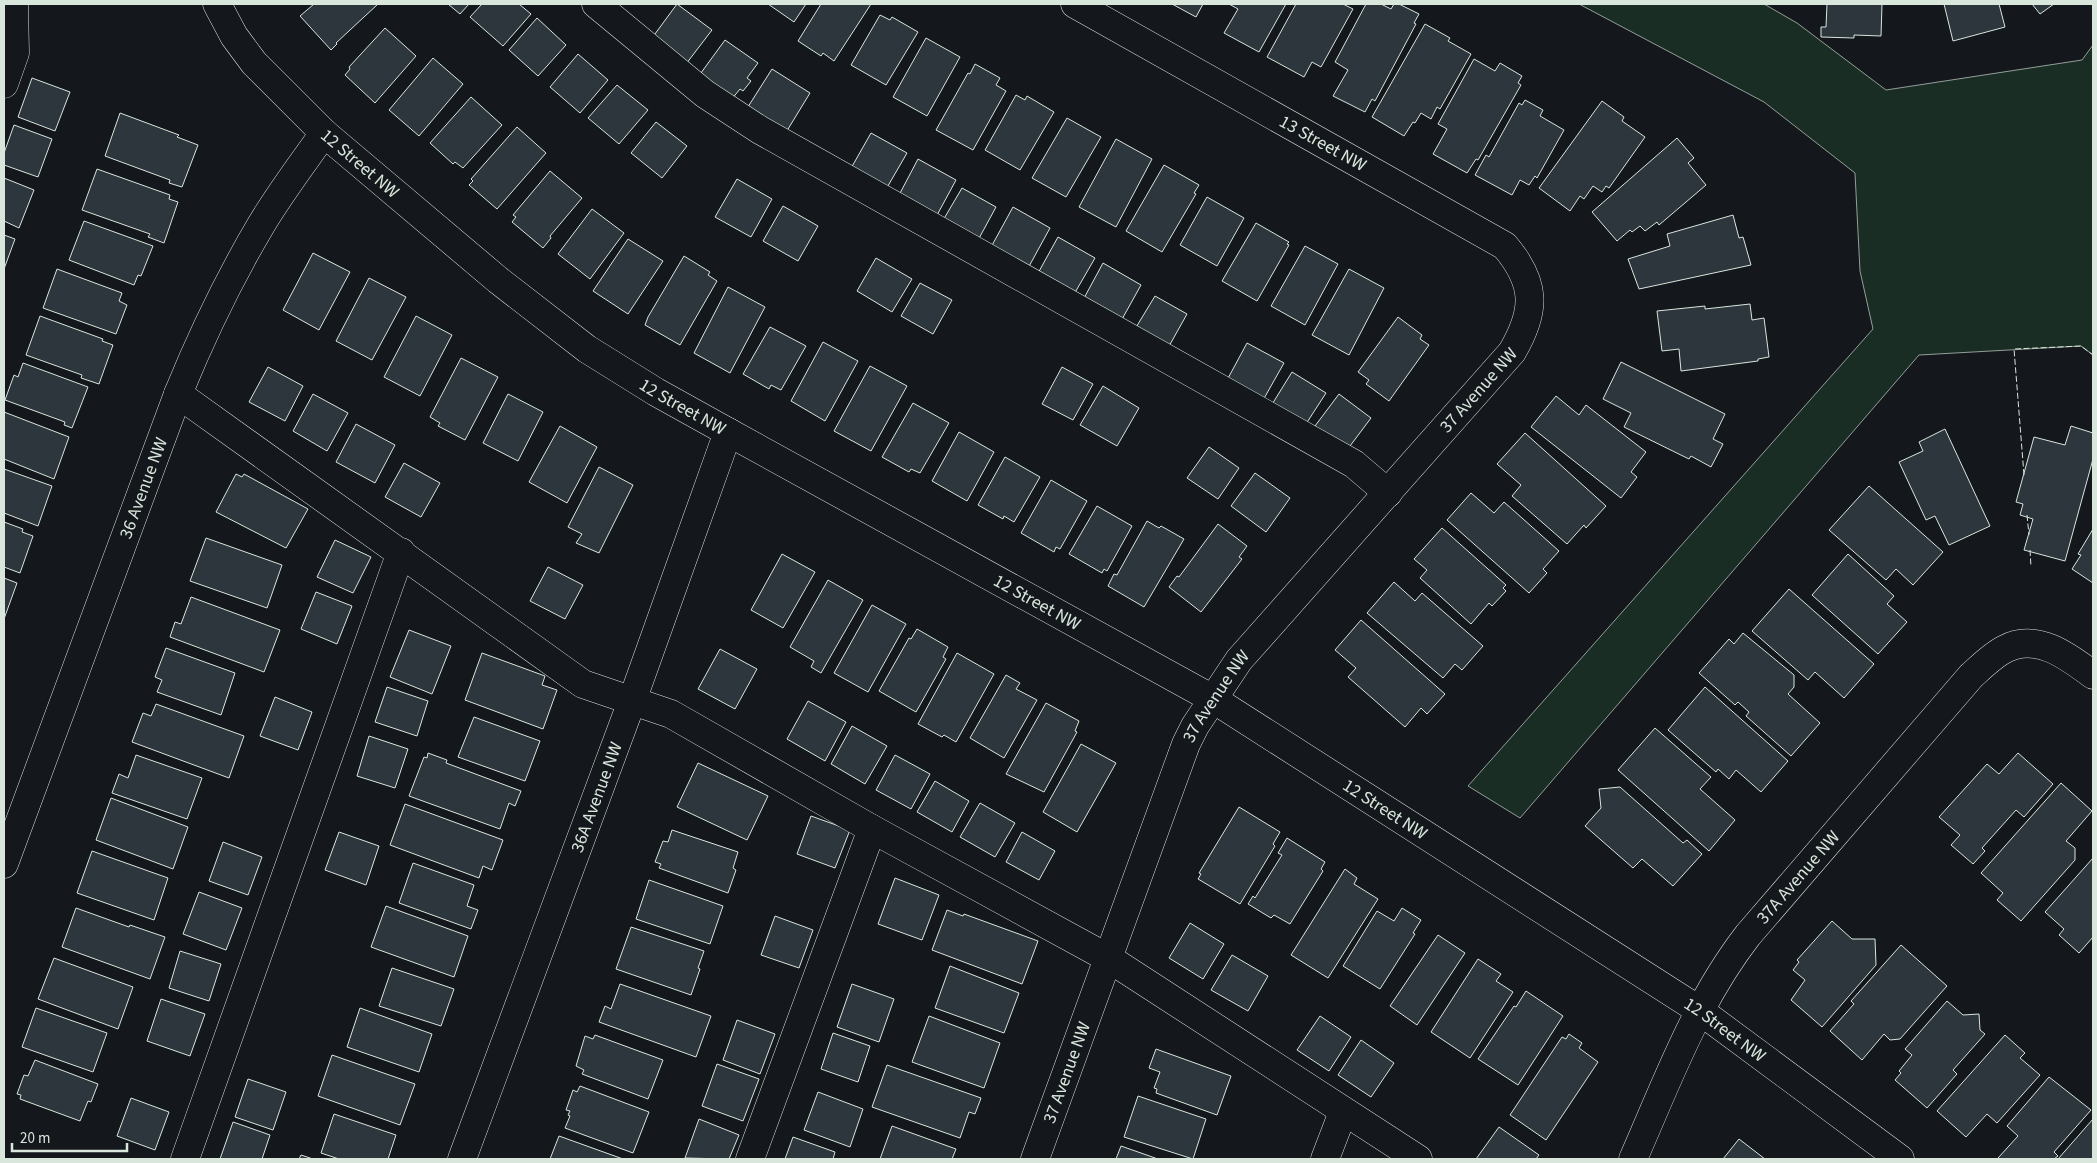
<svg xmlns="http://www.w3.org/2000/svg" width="2097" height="1163" font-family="'Source Sans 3',sans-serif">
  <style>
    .green { fill: #1a2d24; stroke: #939e99 }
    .building { fill: #2c363c; stroke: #d8e6dc }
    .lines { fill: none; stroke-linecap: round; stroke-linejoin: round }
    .minor-casing { stroke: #d8e6dc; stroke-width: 29 }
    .minor { stroke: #14181c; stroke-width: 28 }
    .fence { stroke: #d8e6dc; stroke-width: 1; stroke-dasharray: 6 2.5; stroke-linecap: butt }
    .labels { text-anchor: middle; stroke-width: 4; stroke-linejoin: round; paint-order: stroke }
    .street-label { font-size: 18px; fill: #d8e6dc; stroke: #14181c }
  </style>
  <rect width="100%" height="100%" fill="#14181c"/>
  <path class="green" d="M1579,4H1764L1797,23L1886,90L2082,60L2093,45V355L2081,346L1919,355L1520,818L1468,786L1873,329L1860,271L1855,173L1764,102Z"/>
  <g class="building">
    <path d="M314,4H378L336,43L337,44L331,50L300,16Z"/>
    <path d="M448,4H469L460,14Z"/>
    <path d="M482,4H519L531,14L503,46L470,17Z"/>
    <path d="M677,4L712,30L686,64L652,38Z"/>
    <path d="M768,4H806L794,22Z"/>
    <path d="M821,4H871L834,61L823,53L821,56L798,41Z"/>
    <path d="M1172,4H1203L1196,17Z"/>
    <path d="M1229,4H1286L1259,52L1224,33L1238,9Z"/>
    <path d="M1296,4H1343L1353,9L1321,67L1312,62L1304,77L1267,57Z"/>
    <path d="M1366,4H1381L1391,9L1394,4H1399L1419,14L1414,23L1416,24L1375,101L1372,99L1365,112L1333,96L1348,70L1335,62Z"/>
    <path d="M1827,4H1882L1881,36L1854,35V38L1821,37V27H1826Z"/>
    <path d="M1944,4H1999L2005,27L1953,41Z"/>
    <path d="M2032,4H2054L2040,14Z"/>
    <path d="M880,15L890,20L892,17L918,32L886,85L851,65Z"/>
    <path d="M537,18L566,45L538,76L509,50Z"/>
    <path d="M1425,24L1450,38L1448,41L1471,54L1440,109L1437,107L1431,119L1421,113L1415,123L1413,122L1404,136L1372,117Z"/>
    <path d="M385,28L416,56L375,103L345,75L350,69L349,67Z"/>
    <path d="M926,38L960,57L927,116L893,97Z"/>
    <path d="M725,40L758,63L747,78L751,81L743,91L740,89L731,100L698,77Z"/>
    <path d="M578,54L608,80L580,113L550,87Z"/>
    <path d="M433,58L463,84L419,136L389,110Z"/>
    <path d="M1474,59L1495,71L1500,63L1522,76L1518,83L1521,85L1478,160L1476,159L1467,173L1433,154L1447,129L1438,124Z"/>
    <path d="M975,64L1000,78L996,85L1006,91L973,150L936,130L968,73L970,74Z"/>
    <path d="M772,69L810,93L785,134L746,110Z"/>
    <path d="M32,78L70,92L55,131L18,117Z"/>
    <path d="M617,85L648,110L619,144L588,118Z"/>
    <path d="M1016,95L1025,100L1027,96L1054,112L1020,170L985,150Z"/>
    <path d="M471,97L502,125L463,168L455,162L453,164L430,143Z"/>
    <path d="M1525,100L1543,110L1540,116L1564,130L1537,178L1535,176L1529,185L1520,180L1512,195L1475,175L1486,155L1489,157L1519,103L1522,105Z"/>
    <path d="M1602,101L1624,117L1622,121L1645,137L1609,188L1606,186L1602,192L1593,186L1584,199L1580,196L1570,211L1539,188Z"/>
    <path d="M120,113L179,135L177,137L198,145L182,187L169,183L170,180L105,156Z"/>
    <path d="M1067,118L1101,137L1066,197L1032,178Z"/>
    <path d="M656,122L687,146L662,178L631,153Z"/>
    <path d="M14,125L52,139L38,177L4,165V153Z"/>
    <path d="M517,127L546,153L497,209L469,185L473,181L471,179Z"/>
    <path d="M871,133L907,153L885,191L850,170Z"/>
    <path d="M1677,138L1694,158L1688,163L1706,185L1659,225L1657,222L1645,231L1640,226L1632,232L1630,230L1617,241L1592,212Z"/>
    <path d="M1116,139L1152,159L1116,227L1079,207Z"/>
    <path d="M918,159L956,180L936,217L898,197Z"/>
    <path d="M1164,165L1199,185L1194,193L1196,194L1162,252L1126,231Z"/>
    <path d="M97,169L170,195L169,199L178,202L164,243L148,237L150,234L82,210Z"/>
    <path d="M550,171L582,198L550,236L551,238L543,248L512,222L516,217L513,215Z"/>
    <path d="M4,178L34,190L19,228L4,221Z"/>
    <path d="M737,179L772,199L751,237L715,217Z"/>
    <path d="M962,188L996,207L977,242L942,222Z"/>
    <path d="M1207,197L1244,218L1217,266L1180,245Z"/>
    <path d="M783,206L818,226L798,261L763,241Z"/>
    <path d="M1013,207L1050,228L1027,270L990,249Z"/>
    <path d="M592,209L624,233L590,279L558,254Z"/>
    <path d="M1733,215L1739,238L1743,237L1751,265L1639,289L1628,259L1670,246L1667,234Z"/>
    <path d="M84,221L153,246L141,276L138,275L134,285L69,260Z"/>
    <path d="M1256,223L1289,242L1287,244L1289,245L1257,301L1222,281Z"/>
    <path d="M4,235L15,239L4,269Z"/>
    <path d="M1058,237L1095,258L1073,296L1037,275Z"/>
    <path d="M628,239L663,261L628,314L593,291Z"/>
    <path d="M1305,246L1338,264L1305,325L1271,306Z"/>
    <path d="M313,253L350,272L319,330L283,310Z"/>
    <path d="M684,256L710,272L708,275L717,281L680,345L645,325L648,317Z"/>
    <path d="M876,258L912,279L892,312L857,291Z"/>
    <path d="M1103,263L1141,285L1121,321L1083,300Z"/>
    <path d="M57,269L122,293L119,301L127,305L116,334L43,308Z"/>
    <path d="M1349,269L1384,288L1349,355L1312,335Z"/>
    <path d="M369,278L406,297L372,360L336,341Z"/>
    <path d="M920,283L952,300L933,334L901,316Z"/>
    <path d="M728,287L765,307L730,373L694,353Z"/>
    <path d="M1155,296L1187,314L1168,348L1135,329Z"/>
    <path d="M1750,304L1752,320L1764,318L1769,357L1758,359V361L1681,371L1679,349L1662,351L1657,311L1705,306V309Z"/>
    <path d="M40,316L103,339L102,341L113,345L99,384L81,378L82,375L26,355Z"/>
    <path d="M416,316L452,335L420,396L384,377Z"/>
    <path d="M1398,317L1422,335L1420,339L1429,345L1389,401L1366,384L1369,380L1358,372Z"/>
    <path d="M770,327L806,346L781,390L771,385L769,389L743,374Z"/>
    <path d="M823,342L858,361L825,421L791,401Z"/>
    <path d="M1247,343L1284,363L1262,402L1226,382Z"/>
    <path d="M461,358L498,377L465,440L438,426L440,423L430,417Z"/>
    <path d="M1621,362L1725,414L1713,439L1723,444L1711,467L1691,456L1689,459L1624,427L1631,413L1603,399Z"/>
    <path d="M23,363L88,387L72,428L64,425L65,422L5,400L14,375L18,377Z"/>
    <path d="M870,366L907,386L871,451L834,431Z"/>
    <path d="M268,367L303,386L285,421L249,402Z"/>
    <path d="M1062,367L1093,384L1073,420L1042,404Z"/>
    <path d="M1292,372L1326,393L1304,427L1271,406Z"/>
    <path d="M1103,386L1139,408L1117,446L1080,425Z"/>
    <path d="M313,394L348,413L327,451L293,431Z"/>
    <path d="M508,394L543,412L518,461L483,443Z"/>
    <path d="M1339,394L1371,418L1347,450L1315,426Z"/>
    <path d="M1556,396L1579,415L1586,405L1646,452L1631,472L1637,477L1621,498L1531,427Z"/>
    <path d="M913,403L949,423L920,473L911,469L909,472L882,457Z"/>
    <path d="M4,412L69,437L54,479L4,459Z"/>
    <path d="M356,424L395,445L375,483L336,462Z"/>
    <path d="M560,426L597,447L567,503L529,482Z"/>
    <path d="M2071,426L2093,433V459L2065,561L2024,550L2033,519L2020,515L2023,504L2016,502L2034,437L2065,445Z"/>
    <path d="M1945,429L1990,526L1949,545L1935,516L1926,520L1899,462L1923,451L1919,442Z"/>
    <path d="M959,432L994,452L967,501L932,481Z"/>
    <path d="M1525,433L1606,506L1586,528L1584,525L1567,544L1512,496L1521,485L1497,464Z"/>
    <path d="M1209,447L1239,468L1218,499L1187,478Z"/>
    <path d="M1005,457L1040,477L1014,522L1004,516L1003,519L978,505Z"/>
    <path d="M404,463L440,483L421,517L385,497Z"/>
    <path d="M599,467L633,485L599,553L576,543L582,534L568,527Z"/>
    <path d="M4,469L52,486L38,526L4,513Z"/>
    <path d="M1255,473L1290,498L1266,532L1231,506Z"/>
    <path d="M236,474L242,477L244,474L308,509L286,548L216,512Z"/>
    <path d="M1051,480L1087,501L1060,549L1056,547L1054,552L1021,533Z"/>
    <path d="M1869,486L1943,552L1913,585L1896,569L1886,580L1829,530Z"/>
    <path d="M1471,493L1494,513L1504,502L1559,551L1543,569L1547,573L1529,593L1447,520Z"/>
    <path d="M1097,506L1132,526L1107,571L1104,569L1102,573L1069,554Z"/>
    <path d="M1147,521L1159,528L1161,526L1184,539L1144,607L1108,586L1114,574L1117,575Z"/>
    <path d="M4,522L23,529L22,532L33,536L20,573L4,567Z"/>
    <path d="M1218,524L1247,546L1239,557L1242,559L1201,612L1169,587L1177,576L1179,577Z"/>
    <path d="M1442,528L1506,585L1503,588L1506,591L1492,606L1489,603L1471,624L1420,578L1427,570L1414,559Z"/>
    <path d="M2093,529V583L2072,569L2081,555L2078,554Z"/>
    <path d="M206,538L282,565L267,608L190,581Z"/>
    <path d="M335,540L371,557L353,593L317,577Z"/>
    <path d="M782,554L815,572L783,628L751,610Z"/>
    <path d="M1848,554L1894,596L1887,604L1907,622L1878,654L1812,595Z"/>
    <path d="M548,567L583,585L565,619L530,601Z"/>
    <path d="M4,578L17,583L4,619Z"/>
    <path d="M828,580L863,600L821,673L811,667L814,661L790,647Z"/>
    <path d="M1394,582L1415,601L1422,593L1483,646L1462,670L1455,664L1443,678L1367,613Z"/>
    <path d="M1789,589L1874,664L1844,698L1815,672L1808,680L1752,631Z"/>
    <path d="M316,592L352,606L337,644L301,629Z"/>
    <path d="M191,597L280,630L264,672L170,637L175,622L181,624Z"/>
    <path d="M872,605L906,624L868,692L834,673Z"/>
    <path d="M1361,620L1445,694L1427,714L1421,708L1405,727L1348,677L1356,668L1335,650Z"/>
    <path d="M917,629L948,647L943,657L946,659L916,712L879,691L909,638L911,639Z"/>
    <path d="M409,630L451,646L432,694L390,677Z"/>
    <path d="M1743,633L1794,675V687L1788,694L1820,723L1791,756L1746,716L1749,712L1738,702L1735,705L1699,673L1729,639L1734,644Z"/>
    <path d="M166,648L235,673L221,715L157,692L162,680L155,677Z"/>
    <path d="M720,649L757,669L735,709L698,689Z"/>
    <path d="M482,653L545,676L542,685L557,690L543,729L465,700Z"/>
    <path d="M957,653L994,674L956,742L944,735L942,737L918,724Z"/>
    <path d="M1006,675L1020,683L1016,689L1037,700L1004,758L970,738Z"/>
    <path d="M387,687L428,701L417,736L375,722Z"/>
    <path d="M1705,687L1788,761L1761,792L1736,770L1729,779L1718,769L1716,772L1668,730Z"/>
    <path d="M275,697L312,712L298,750L260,736Z"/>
    <path d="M808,701L846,722L825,761L787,739Z"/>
    <path d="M1046,703L1079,721L1075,731L1077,732L1044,792L1006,774Z"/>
    <path d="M156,704L244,736L229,778L132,742L143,713L151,716Z"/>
    <path d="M474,717L540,741L525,781L458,757Z"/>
    <path d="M852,726L887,746L865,784L831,764Z"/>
    <path d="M1655,728L1711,777L1700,789L1735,820L1709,851L1618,770Z"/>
    <path d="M369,736L408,749L395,788L357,776Z"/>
    <path d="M1081,744L1116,763L1077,832L1043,812Z"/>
    <path d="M428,753L447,760L446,763L521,791L515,806L509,803L500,829L409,796L424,757L427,758Z"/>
    <path d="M2018,753L2053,784L2024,817L2016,810L1982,848L1985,851L1973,864L1951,845L1960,835L1939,817L1987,764L1999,774Z"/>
    <path d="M136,755L202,778L187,819L112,793L119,774L128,778Z"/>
    <path d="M895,755L930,774L911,809L876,790Z"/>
    <path d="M698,763L768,796L747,840L677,807Z"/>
    <path d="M935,781L969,801L952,832L917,812Z"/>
    <path d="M2061,783L2092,811L2066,841L2075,848V860L2021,921L1997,900L2003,893L1981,873Z"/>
    <path d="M1620,787L1683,843L1687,840L1702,854L1673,886L1642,859L1633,868L1585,826L1601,808L1599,789Z"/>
    <path d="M111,798L188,827L173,869L96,840Z"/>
    <path d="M980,803L1015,823L995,857L960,837Z"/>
    <path d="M405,804L503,840L492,870L483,866L479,878L390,845Z"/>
    <path d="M1239,807L1280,832L1273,844L1275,846L1240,904L1198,879L1201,874L1199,873Z"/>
    <path d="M811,816L850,830L835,868L797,854Z"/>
    <path d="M672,830L738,852L733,868L736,870L728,893L659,868L661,864L655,862L663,841L668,842Z"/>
    <path d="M339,832L379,846L366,885L325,870Z"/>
    <path d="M1022,832L1055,851L1039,880L1006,862Z"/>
    <path d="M1287,838L1325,862L1321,869L1323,871L1290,924L1274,915L1271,918L1248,904L1253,896L1255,898L1282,855L1278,853Z"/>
    <path d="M223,842L262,857L248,895L209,881Z"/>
    <path d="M92,851L168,878L154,920L77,893Z"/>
    <path d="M2093,858V937L2079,953L2059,935L2064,929L2045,912Z"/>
    <path d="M413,863L474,885L467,906L478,910L471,929L399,903Z"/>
    <path d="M1345,869L1357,878L1354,884L1378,899L1328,978L1291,955Z"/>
    <path d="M895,878L939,895L922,940L878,924Z"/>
    <path d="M649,880L723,906L710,944L636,919Z"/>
    <path d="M199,892L242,908L226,950L183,934Z"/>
    <path d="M386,906L468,936L454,977L371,947Z"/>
    <path d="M76,908L129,927L130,925L165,937L150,979L62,947Z"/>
    <path d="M1402,908L1421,920L1413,933L1415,934L1380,989L1343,966L1377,911L1394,921Z"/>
    <path d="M947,910L963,916L964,914L1038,941L1022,984L932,950Z"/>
    <path d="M775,916L813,930L799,968L761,955Z"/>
    <path d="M1832,921L1852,939H1875L1876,965L1822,1027L1791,1000L1805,980L1793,970L1799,962L1797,960Z"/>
    <path d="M1190,923L1224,944L1203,979L1169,958Z"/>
    <path d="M631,927L704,951L698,968L700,969L691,995L616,969Z"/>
    <path d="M1438,935L1465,953L1417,1025L1390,1006Z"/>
    <path d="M1901,945L1947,986L1900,1039L1890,1040L1884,1034L1862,1060L1830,1031L1854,1004L1851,1001Z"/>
    <path d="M180,951L221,964L209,1001L169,988Z"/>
    <path d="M1232,955L1268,976L1248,1011L1211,990Z"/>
    <path d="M54,958L133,987L118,1029L38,999Z"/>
    <path d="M1478,959L1501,974L1496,981L1513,992L1470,1058L1431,1032Z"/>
    <path d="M950,966L1019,993L1004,1033L935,1008Z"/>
    <path d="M392,968L454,989L441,1026L379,1006Z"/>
    <path d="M620,984L711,1016L696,1057L599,1022L605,1006L611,1009Z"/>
    <path d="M852,984L894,999L879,1042L837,1027Z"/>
    <path d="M1526,991L1563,1016L1518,1085L1478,1059L1514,1006L1516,1007Z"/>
    <path d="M161,999L205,1014L190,1056L147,1041Z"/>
    <path d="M1947,1001L1963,1015L1979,1014L1980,1030L1985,1034L1953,1070L1957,1074L1927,1108L1895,1080L1901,1073L1899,1071L1912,1055L1905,1049Z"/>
    <path d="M36,1008L107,1033L93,1072L22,1047Z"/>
    <path d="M360,1008L432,1034L419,1072L347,1047Z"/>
    <path d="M929,1016L1000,1043L984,1088L912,1062Z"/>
    <path d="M1320,1016L1351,1037L1329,1071L1297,1050Z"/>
    <path d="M737,1020L775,1034L760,1074L723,1060Z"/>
    <path d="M833,1033L870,1046L858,1082L821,1069Z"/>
    <path d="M1569,1034L1582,1043L1579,1048L1598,1062L1546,1140L1510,1115L1562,1037L1566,1039Z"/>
    <path d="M595,1035L663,1060L648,1099L582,1074L584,1070L576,1066L585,1036L593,1039Z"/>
    <path d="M2005,1035L2025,1053L2020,1058L2040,1075L1997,1123L1987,1114L1966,1137L1937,1111Z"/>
    <path d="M1361,1040L1394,1063L1371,1097L1338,1075Z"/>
    <path d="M1156,1049L1231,1076L1217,1115L1156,1093L1157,1089L1154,1088L1160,1072L1149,1068Z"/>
    <path d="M332,1055L415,1084L400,1125L318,1096Z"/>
    <path d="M35,1060L98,1084L91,1102L88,1101L80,1121L20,1099L21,1095L17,1094L24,1075L28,1076Z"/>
    <path d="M717,1064L759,1079L743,1121L702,1106Z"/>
    <path d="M887,1065L981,1098L975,1114L969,1112L960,1138L872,1107Z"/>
    <path d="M2049,1077L2091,1110L2054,1152L2058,1156L2054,1159H1999L1998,1158L2018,1136L2007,1126Z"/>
    <path d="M248,1079L286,1092L273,1130L235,1117Z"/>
    <path d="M580,1086L649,1112L633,1153L565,1128L570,1116L568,1115L570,1111L566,1110L573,1090L577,1092Z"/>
    <path d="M818,1092L863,1109L850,1147L804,1130Z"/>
    <path d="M1138,1096L1206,1119L1193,1159L1124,1137Z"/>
    <path d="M131,1098L169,1112L155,1150L117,1136Z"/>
    <path d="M334,1114L396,1135L388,1159H339L321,1153Z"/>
    <path d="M699,1119L739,1135L729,1159L685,1158Z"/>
    <path d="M2093,1119V1159H2058Z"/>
    <path d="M233,1122L270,1135L262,1159H220Z"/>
    <path d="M892,1126L956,1149L952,1159H880Z"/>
    <path d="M1499,1127L1539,1155L1536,1159H1476Z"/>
    <path d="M559,1136L623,1159H550Z"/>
    <path d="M793,1137L835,1152L833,1159H785Z"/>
    <path d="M1739,1139L1765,1159H1723Z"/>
    <path d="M1121,1146L1158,1159H1116Z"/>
    <path d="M301,1155L313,1159H299Z"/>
  </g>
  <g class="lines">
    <g class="minor-casing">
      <g id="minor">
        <path id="s1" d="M217,4L234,36L254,63L324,133L498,280L587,349L656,392L728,432L1213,699L1699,1010L1900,1159"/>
        <path d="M596,4L705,94L760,130L1354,464L1388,493"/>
        <path d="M4,84L15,53L14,4"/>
        <path d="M178,394L583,684L671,714L872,829L1108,958L1418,1159"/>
        <path id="s2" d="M4,864L178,394C202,335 229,279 261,225C280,193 303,163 324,133"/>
        <path d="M185,1159L401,552"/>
        <path id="s3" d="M462,1159L632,701L728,432"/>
        <path d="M750,1159L872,829"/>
        <path id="s4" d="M1035,1159L1186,744L1195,726L1239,660L1512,352C1536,311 1537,284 1505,246L1075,4"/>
        <path d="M1325,1159L1343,1112"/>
        <path id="s5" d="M1633,1159C1667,1082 1696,1002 1748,935L1971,676C1982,666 1993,655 2005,649C2037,632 2069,657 2093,675"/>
      </g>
    </g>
    <use href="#minor" class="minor"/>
    <g class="fence">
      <path d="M2024,475L2014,349L2081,346L2093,355"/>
      <path d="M2027,515L2029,535"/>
      <path d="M2030,550L2031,567"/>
    </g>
  </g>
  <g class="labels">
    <g class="street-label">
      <text transform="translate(1323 143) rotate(29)" y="6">13 Street NW</text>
      <text dy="6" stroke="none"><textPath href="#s1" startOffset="216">12 Street NW</textPath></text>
      <text dy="6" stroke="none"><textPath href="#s4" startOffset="902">37 Avenue NW</textPath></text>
      <text dy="6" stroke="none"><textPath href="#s1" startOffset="621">12 Street NW</textPath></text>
      <text dy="6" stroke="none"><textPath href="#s2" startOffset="401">36 Avenue NW</textPath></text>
      <text dy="6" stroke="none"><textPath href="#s1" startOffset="1026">12 Street NW</textPath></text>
      <text dy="6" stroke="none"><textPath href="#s4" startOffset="498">37 Avenue NW</textPath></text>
      <text dy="6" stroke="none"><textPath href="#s3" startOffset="386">36A Avenue NW</textPath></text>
      <text dy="6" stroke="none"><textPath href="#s1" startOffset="1431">12 Street NW</textPath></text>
      <text dy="6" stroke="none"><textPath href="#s5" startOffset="329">37A Avenue NW</textPath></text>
      <text dy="6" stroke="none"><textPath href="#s1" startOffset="1836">12 Street NW</textPath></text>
      <text dy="6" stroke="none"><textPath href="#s4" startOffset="92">37 Avenue NW</textPath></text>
    </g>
  </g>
  <rect width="2097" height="1163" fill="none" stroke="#d8e6dc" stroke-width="10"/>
  <path d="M12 1143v8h115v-8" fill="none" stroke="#d8e6dc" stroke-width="2.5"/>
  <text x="20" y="1143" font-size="15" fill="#d8e6dc" stroke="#14181c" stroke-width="4" paint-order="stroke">20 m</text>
</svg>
